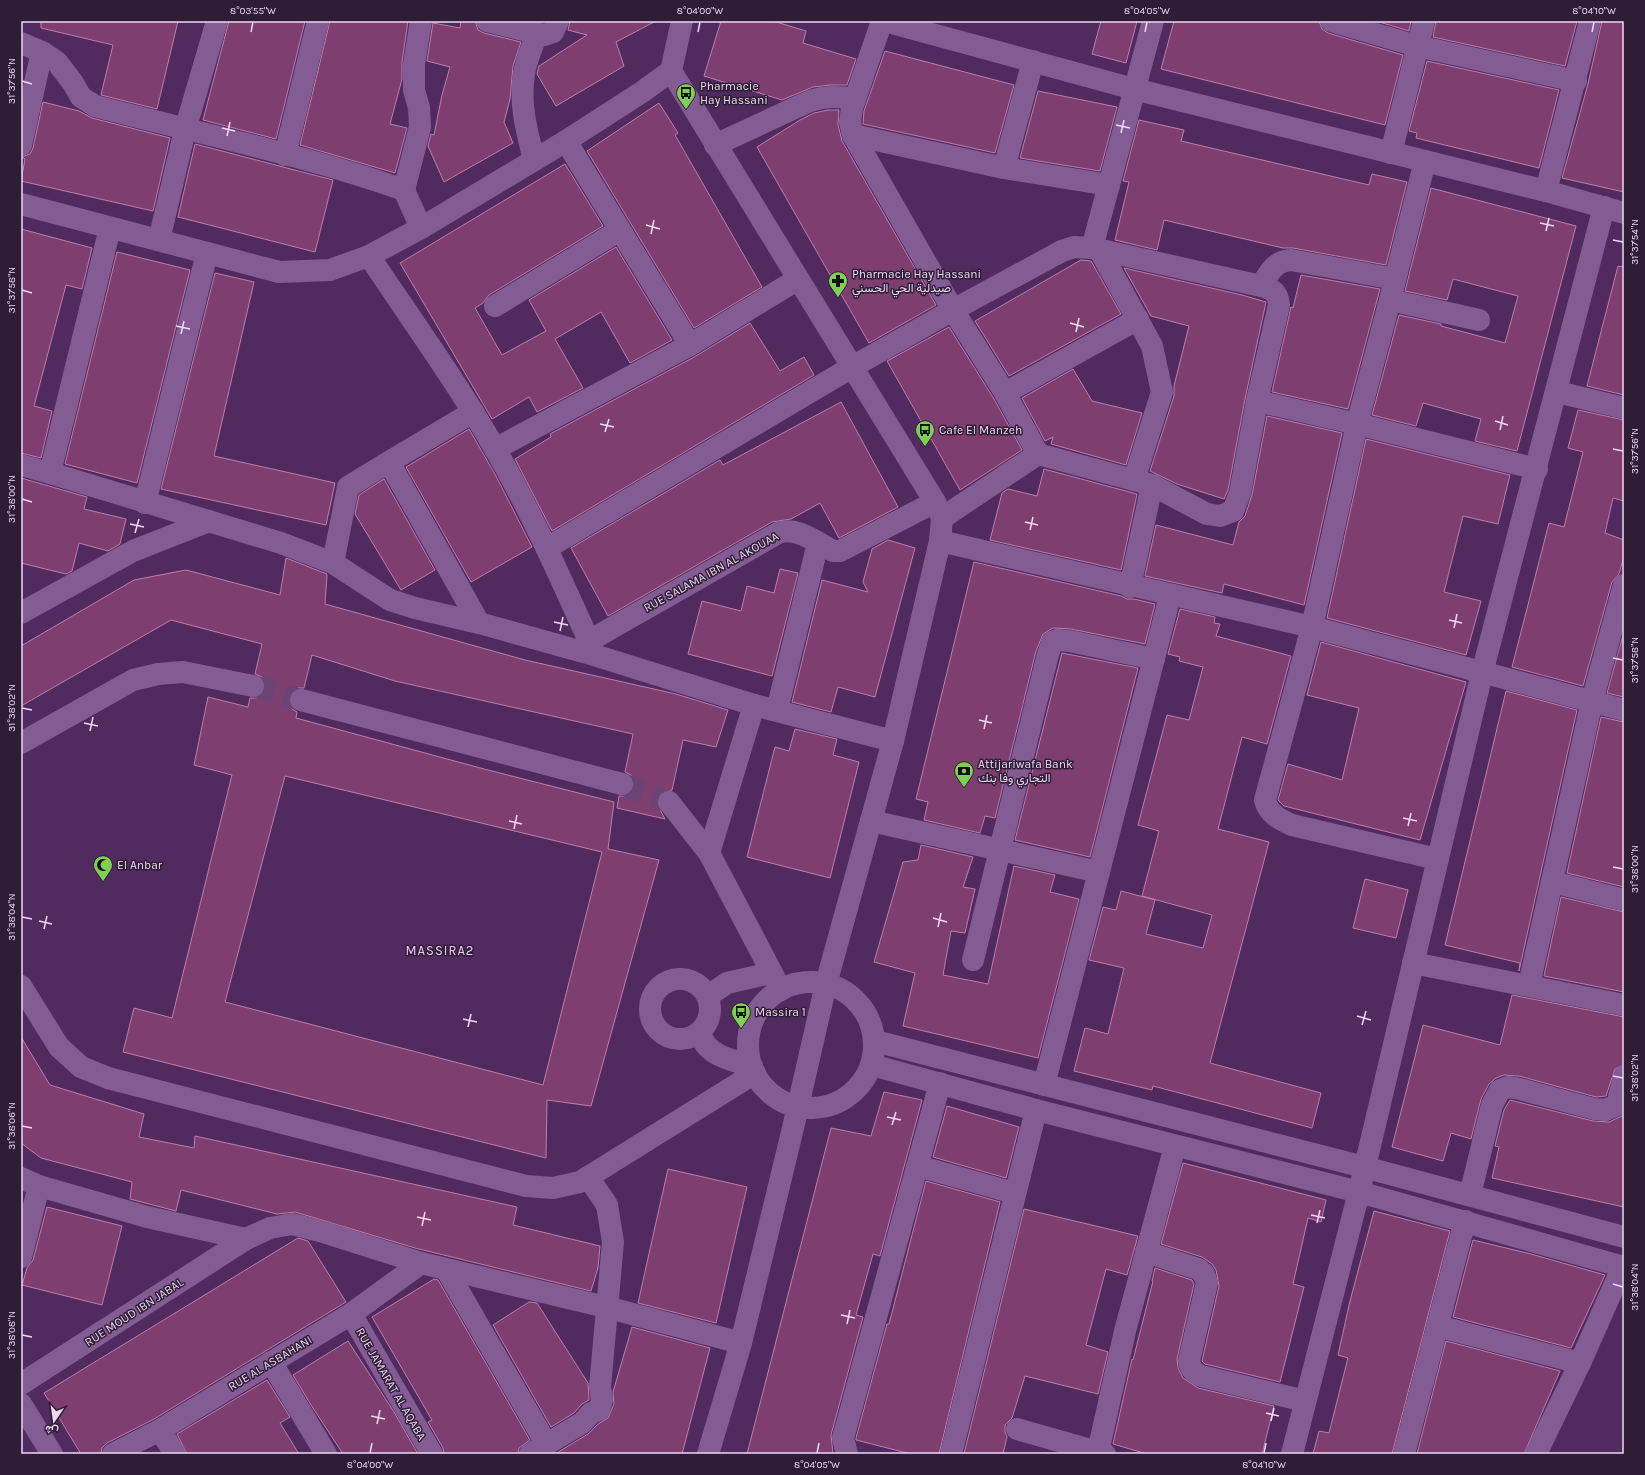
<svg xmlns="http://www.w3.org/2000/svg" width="1645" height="1475" font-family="Karla,Vazirmatn,sans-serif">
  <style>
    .building { fill: #7e3f70; stroke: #bc7fad; fill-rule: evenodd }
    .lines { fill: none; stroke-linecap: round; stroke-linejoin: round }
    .minor-tunnel { stroke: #694576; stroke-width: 22; stroke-dasharray: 22 11; stroke-linecap: butt }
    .minor { stroke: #845c94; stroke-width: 22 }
    .ticks { fill: none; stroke: #eed8f7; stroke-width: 1.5 }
    .labels { text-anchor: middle; stroke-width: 3; stroke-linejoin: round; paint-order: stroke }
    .poi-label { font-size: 12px; fill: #eed8f7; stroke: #2e1d34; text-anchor: start }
    .street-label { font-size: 12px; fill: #eed8f7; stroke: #2e1d34 }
    .neighbourhood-label { font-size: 13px; letter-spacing: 1px; fill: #f0ccff; stroke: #2e1d34 }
    .neatline { fill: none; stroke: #eed8f7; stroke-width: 1.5 }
    .ticks-label { font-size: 10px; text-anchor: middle; fill: #eed8f7 }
  </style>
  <rect width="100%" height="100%" fill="#512b5f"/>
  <g class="building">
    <path d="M41,21H178L157,109L101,95L113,45L41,28Z"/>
    <path d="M229,21H305L276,139L203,120Z"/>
    <path d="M330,21H408L402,62V79L390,124L407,128L395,173L300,145Z"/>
    <path d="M461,21H475L478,30L484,33L521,42L513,66L510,99L504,122L513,143L444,182L428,146L431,134L434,135L442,95L450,67L427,61L433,23L460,28Z"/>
    <path d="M570,21H656L616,42L624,66L556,106L537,74L539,66L587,35L568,30Z"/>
    <path d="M721,21H773L806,31L803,43L856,59L847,85H831L813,87L782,100L704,76Z"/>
    <path d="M1101,21H1137L1126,63L1092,54Z"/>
    <path d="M1174,21H1319L1322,29L1328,33L1403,55L1385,125L1161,69Z"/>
    <path d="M1376,21H1411L1409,31Z"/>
    <path d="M1436,21H1577L1565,66L1433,37Z"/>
    <path d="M1602,21H1624V192L1562,178L1588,84Z"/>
    <path d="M885,51L1014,85L995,153L863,124L864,111Z"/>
    <path d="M1427,61L1559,90L1539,168L1416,138L1417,133L1409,131Z"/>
    <path d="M1038,91L1117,107L1100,171L1020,158Z"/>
    <path d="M43,102L79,111L92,118L170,138L153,211L21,181L25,159L21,157L30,154L33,148Z"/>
    <path d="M659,103L678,133L675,135L762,287L694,328L587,151Z"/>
    <path d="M828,110H839L838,125L842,141L936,305L869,343L757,147L800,120L814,113Z"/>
    <path d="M1139,120L1184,130L1181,141L1369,185L1372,174L1407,182L1386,265L1293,248H1283L1164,220L1157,250L1115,240L1129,182L1123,181Z"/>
    <path d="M195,144L333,180L315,252L178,217Z"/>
    <path d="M565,164L603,226L489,295L483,303L475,308L502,355L546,331L529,300L616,247L672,340L630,363L601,312L555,339L583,388L537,412L529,397L492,419L400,263Z"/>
    <path d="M1431,188L1576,226L1517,451L1475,441L1481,419L1423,403L1416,426L1372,415L1399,315L1441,324V326L1505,343L1518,296L1453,279L1447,300L1405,291Z"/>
    <path d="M21,229L92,248L82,289L66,285L34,406L52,411L41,458L21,453Z"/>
    <path d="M117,252L190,270L137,483L65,464Z"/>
    <path d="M1081,260L1091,261L1121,314L1009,376L975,321Z"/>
    <path d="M1618,266L1624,267V395L1587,386Z"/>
    <path d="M1124,268L1242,295L1266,302L1245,399L1228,490L1224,499L1177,484L1150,471L1174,396V386L1189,326L1151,316Z"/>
    <path d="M215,273L254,282L214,456L335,483L326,525L161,489Z"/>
    <path d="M1301,275L1380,289L1348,409L1272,392L1291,307L1293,308Z"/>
    <path d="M750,323L780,371L804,357L814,375L552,531L515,459L551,437L550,434L696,356Z"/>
    <path d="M949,327L994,399L1022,450L960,490L887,361Z"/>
    <path d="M1073,369L1092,401L1142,413L1126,465L1051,444L1053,437L1045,441L1022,398Z"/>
    <path d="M841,402L898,507L839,538L820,503L791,519L772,522L608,616L571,548L720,460L723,465Z"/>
    <path d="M1578,410L1624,420V501L1613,498L1605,533L1624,540V556L1619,574L1612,582L1583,686L1512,667L1549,523L1564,527L1583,452L1568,448Z"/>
    <path d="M1267,416L1342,433L1304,605L1224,584L1222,593L1145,576L1156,525L1233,545L1239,522L1245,516L1252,495Z"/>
    <path d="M469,429L496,476L532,547L471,582L406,467Z"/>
    <path d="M1366,439L1510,475L1498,524L1463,516L1444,592L1481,601L1466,655L1327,618Z"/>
    <path d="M1044,469L1137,494L1121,570L990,540L1002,493L1008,489L1037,496Z"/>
    <path d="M21,478L87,497L84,509L126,519L120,544L108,551L79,543L72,571L66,574L21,563Z"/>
    <path d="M384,479L435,570L401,590L355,514L359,495Z"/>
    <path d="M888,540L915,548L875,697L838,687L831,712L792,702L822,580L868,592L863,582L872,549Z"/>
    <path d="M286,558L327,574L325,604L525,660L676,694L728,710L716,747L683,740L672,790L662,792L657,798V804L665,819L617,808L619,796H625L631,793L634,787V781L631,775L625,772L633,734L395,681L312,655L304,688H298L292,691L289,696V704L292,709L297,712L296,718L484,769L614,802L608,849L659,860L591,1106L547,1100L546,1158L123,1052L134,1008L172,1018L232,775L194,765L208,697L248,707L250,698H257L262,695L265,689V682L262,677L255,674L262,644L171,620L21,706V646L134,580L186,570L280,595ZM285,776L602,852L543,1085L225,1002Z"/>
    <path d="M974,562L1121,596L1127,599H1134L1155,604L1145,644L1071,629L1053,628L1043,634L1036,651L995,818L985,816L980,833L924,820L928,802L916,799Z"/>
    <path d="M780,569L798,573L772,676L688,654L702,601L741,611L747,586L774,593Z"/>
    <path d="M1180,609L1215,617L1214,623L1220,624L1216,636L1291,656L1267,744L1242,737L1218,829L1269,842L1210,1063L1321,1093L1312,1128L1153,1086L1152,1090L1074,1071L1085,1028L1108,1034L1124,968L1089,960L1103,907L1116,910L1121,891L1155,900L1146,934L1203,948L1212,915L1142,896L1159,831L1138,825L1167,715L1189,720L1203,667L1179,661L1180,657L1168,654Z"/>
    <path d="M1624,632V697L1607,693Z"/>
    <path d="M1321,642L1466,682L1420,840L1284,806L1278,800L1288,764L1342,780L1359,708L1307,695Z"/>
    <path d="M1062,653L1138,668L1090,857L1015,840Z"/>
    <path d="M1506,691L1577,710L1519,971L1520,963L1445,945Z"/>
    <path d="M1601,717L1624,722V887L1567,873Z"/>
    <path d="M795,729L837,739L833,755L859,762L830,878L747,857L775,747L789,751Z"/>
    <path d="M921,845L973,857L963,887L975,889L965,933L951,931L943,975L988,984L1014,866L1055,875L1050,892L1079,899L1038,1058L903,1026L915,973L874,962L903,862L918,860Z"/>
    <path d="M1365,879L1408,890L1396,938L1353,928Z"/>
    <path d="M1561,897L1624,912V992L1544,976Z"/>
    <path d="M1512,995L1624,1017V1065L1615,1069L1606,1096L1596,1097L1519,1076L1504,1075L1496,1078L1489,1084L1481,1099L1471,1139L1451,1133L1443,1161L1392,1147L1423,1025L1500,1045Z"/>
    <path d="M21,1037L50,1085L144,1114L139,1137L194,1148L195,1136L517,1207L513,1225L600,1246L598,1268L591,1291L415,1248L295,1212L277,1214L181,1190L176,1211L130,1199L132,1182L41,1158L21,1143Z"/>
    <path d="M884,1092L922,1100L880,1256L873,1254L856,1315L863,1317L831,1435L833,1454H747L831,1128L871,1136Z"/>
    <path d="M1510,1100L1593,1121L1609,1122L1624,1115V1207L1492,1178L1499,1147L1495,1146L1504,1110Z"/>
    <path d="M947,1106L1019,1127L1006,1178L933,1157Z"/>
    <path d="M1183,1163L1326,1200L1321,1222L1308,1218L1293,1284L1304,1287L1280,1382L1205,1364L1202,1361L1219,1286L1216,1270L1212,1264L1202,1257L1161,1244Z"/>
    <path d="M668,1169L747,1187L716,1323L638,1303Z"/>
    <path d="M926,1181L1000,1202L939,1454H911L856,1440V1438L887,1324H889Z"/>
    <path d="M47,1207L122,1226L102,1305L22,1285L27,1268L33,1260Z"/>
    <path d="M1024,1209L1138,1236L1127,1275L1106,1269L1086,1345L1108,1352L1098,1394L1025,1376L1012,1418L1005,1425V1432L1007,1437L1003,1454H964Z"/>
    <path d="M1374,1211L1450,1231L1392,1454H1313L1319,1431L1329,1433L1348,1358L1338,1355L1350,1301Z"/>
    <path d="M298,1238L308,1241L346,1302L154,1419L107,1443L102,1448L101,1454H81L44,1393Z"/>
    <path d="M1473,1240L1531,1254L1605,1275L1571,1348L1453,1317Z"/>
    <path d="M1155,1268L1192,1280L1194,1284L1177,1359L1178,1368L1183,1378L1198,1388L1274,1406L1262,1454H1147L1113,1444L1132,1359L1133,1360L1153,1281H1152Z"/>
    <path d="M434,1279L438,1280L530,1440L519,1448L518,1454H444L443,1448L428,1422L432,1420L372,1317Z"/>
    <path d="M529,1302L537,1303L588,1383L589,1400L582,1404L574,1413L551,1427L493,1325Z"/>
    <path d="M632,1327L710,1348L682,1454H555L588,1434L598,1424L608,1418L614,1404L613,1392Z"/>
    <path d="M348,1341L394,1412L418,1454H343L311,1405L293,1375Z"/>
    <path d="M1446,1341L1560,1371L1524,1454H1417Z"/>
    <path d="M267,1380L290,1417L280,1423L299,1454H187L177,1434Z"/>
  </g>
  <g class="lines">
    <g class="minor-tunnel">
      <path d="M253,686L301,700"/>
      <path d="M622,784L669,802"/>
    </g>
    <g class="minor">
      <path d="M487,21L544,35L553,32L558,21"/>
      <path d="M682,21L671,71L935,502L942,518L940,541L893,741L826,984L793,1128L741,1343L708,1454"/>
      <path d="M882,21L852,108L850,122L853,135L953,310L1005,393L1038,454L942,518"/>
      <path d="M884,21L1134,89L1546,191L1624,213"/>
      <path d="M1331,21L1417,46L1576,81"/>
      <path d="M21,43L42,52L57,62L73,83L81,97L95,106C198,133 305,155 404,190L421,228"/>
      <path d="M853,135L1004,168L1109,185"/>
      <path d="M566,141L690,345"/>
      <path d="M21,145L42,52"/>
      <path d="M715,145L810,101C826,96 838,96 855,99"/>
      <path d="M1391,153L1424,21"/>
      <path d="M285,155L318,21"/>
      <path d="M534,160C527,132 519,103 524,74C526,60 533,46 537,33"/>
      <path d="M1425,161L1390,300L1357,424L1312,627L1265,800C1268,814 1281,820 1292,825L1437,859"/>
      <path d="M1004,168L1033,61"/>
      <path d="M404,190L420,127L419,108L414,90V64L421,21"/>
      <path d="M1546,191L1590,21"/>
      <path d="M21,204L279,272L330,270L369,256L421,228L566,141L642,92L671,71"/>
      <path d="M159,240L185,130L217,21"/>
      <path d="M1092,248L1153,21"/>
      <path d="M1099,249L1152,346L1162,392L1134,480"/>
      <path d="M369,256C411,319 456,381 494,447C530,509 559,575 589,641"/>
      <path d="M1261,286C1269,272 1275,261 1291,260L1395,279"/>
      <path d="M1390,300L1479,320"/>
      <path d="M495,306L620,230"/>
      <path d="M1557,392L1624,408"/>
      <path d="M1005,393L1138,319"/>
      <path d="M1257,401L1357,424L1537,469"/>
      <path d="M473,412L389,462L479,623"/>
      <path d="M495,449L690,345L798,279"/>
      <path d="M21,465L50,473L281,543L333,563L390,600L415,608L479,623L594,655L754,705L893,741"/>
      <path d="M50,473L110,228"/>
      <path d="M145,503L207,253"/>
      <path d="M940,541L1312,627L1624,710"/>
      <path d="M547,548L852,367L953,310L1062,251L1074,247L1092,248L1261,286C1273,289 1278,293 1279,305L1257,401L1240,493L1233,511L1220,516L1207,514L1152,485L1038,454"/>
      <path d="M333,563L348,487L389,462"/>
      <path d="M1130,587L1152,485"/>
      <path d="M21,613L133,551L209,521"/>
      <path d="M594,654L589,641L778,533C796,526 818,543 833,551H840L935,502"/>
      <path d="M301,700L622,784"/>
      <path d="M777,710L818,543"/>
      <path d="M21,743L133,680L158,674L183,672L253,686"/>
      <path d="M669,802L709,853L781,990"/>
      <path d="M871,821L1099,872"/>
      <path d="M709,853L754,705"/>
      <path d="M1553,882L1624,900"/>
      <path d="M973,960L1048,654L1052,642L1057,640L1070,641L1154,659"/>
      <path d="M1413,963L1624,1005"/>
      <circle cx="680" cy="1009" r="30"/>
      <circle cx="811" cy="1045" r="63"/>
      <path d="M1529,985L1592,701L1624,585"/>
      <path d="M21,986L59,1047L81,1067L108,1078L526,1186L553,1188L580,1182L755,1073"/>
      <path d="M708,996L727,983L771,973"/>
      <path d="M700,1032C704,1055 733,1061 752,1066"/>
      <path d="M875,1041L1364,1167L1624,1237"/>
      <path d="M872,1065L1036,1110L1359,1192L1624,1267"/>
      <path d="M1044,1085L1170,596"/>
      <path d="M918,1166L1014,1193"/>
      <path d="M21,1178L39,1186L147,1217L246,1239"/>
      <path d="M1470,1195L1492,1105L1500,1090L1508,1087L1516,1088L1594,1109L1605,1110L1617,1105L1624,1077"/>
      <path d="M1146,1252L1198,1269L1204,1274L1207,1283L1189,1361C1190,1368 1194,1373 1201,1376L1305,1401"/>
      <path d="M21,1257L39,1186"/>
      <path d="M446,1269L547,1445"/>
      <path d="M351,1314L432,1454"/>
      <path d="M1437,1326L1580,1363"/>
      <path d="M271,1362L326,1454"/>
      <path d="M21,1384L246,1239L270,1228L292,1224L320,1231L421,1263L606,1307L741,1343"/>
      <path d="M21,1404L52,1454"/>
      <path d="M1017,1429L1105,1454"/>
      <path d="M160,1430L175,1454"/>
      <path d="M1098,1452L1125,1331L1175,1146"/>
      <path d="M113,1454L160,1430L351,1314L421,1263"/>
      <path d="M530,1454L582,1423L591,1413L599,1410L602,1400L600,1387L613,1242L607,1205L588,1177"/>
      <path d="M847,1454L843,1438L845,1431L940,1083"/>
      <path d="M951,1454L1036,1110"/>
      <path d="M1292,1454L1359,1192L1482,673L1604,207"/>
      <path d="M1404,1454L1465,1221"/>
      <path d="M1536,1454L1580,1363L1623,1266"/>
    </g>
  </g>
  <path class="ticks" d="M251,32L253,22M698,32L700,22M1145,32L1147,22M1592,32L1594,22M22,81L32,84M1116,125L1130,128M222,128L235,131M1121,133L1124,120M227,136L230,122M1540,223L1554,226M646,225L660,229M1546,231L1549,218M651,234L654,220M1613,240L1623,242M22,290L32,293M1070,323L1084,327M176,326L190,329M1076,332L1079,318M181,334L184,321M1495,421L1508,425M600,424L614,427M1500,430L1503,416M605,432L609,419M1613,449L1623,451M22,499L32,502M1025,522L1038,525M130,524L144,527M1030,530L1033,517M135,533L139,519M1449,620L1462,623M554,622L568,625M1454,628L1457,614M560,631L563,617M1613,658L1623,660M22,708L32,710M979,720L992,723M84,723L98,726M984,729L987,715M90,731L93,717M1403,818L1417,821M509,821L522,824M1408,826L1411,813M514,829L517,815M1613,867L1623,869M22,917L32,919M933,918L947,922M39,921L52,924M938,927L941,913M44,929L47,916M1357,1016L1371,1020M463,1019L477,1022M1362,1025L1366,1011M468,1027L471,1014M1613,1076L1623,1078M887,1117L901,1120M892,1125L896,1112M22,1126L32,1128M1311,1215L1325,1218M417,1217L431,1220M1317,1223L1320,1210M422,1226L425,1212M1613,1284L1623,1287M841,1315L855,1318M847,1324L850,1310M22,1335L32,1337M1266,1413L1279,1416M371,1416L385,1419M1271,1421L1274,1408M377,1424L380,1410M370,1453L372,1443M817,1453L819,1443M1264,1453L1266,1443"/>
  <defs>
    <g id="bus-pin" transform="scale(1)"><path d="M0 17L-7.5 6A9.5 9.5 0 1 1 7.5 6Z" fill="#7fd052" stroke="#2e1d34"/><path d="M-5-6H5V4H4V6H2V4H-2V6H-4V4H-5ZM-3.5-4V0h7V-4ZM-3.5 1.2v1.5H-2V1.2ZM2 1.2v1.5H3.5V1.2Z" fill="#111"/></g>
    <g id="pharmacy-pin" transform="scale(1)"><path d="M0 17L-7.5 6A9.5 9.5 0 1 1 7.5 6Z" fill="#7fd052" stroke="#2e1d34"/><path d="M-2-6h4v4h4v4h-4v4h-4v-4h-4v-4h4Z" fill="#111"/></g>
    <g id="bank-pin" transform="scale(1)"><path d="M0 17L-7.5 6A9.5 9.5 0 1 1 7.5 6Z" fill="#7fd052" stroke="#2e1d34"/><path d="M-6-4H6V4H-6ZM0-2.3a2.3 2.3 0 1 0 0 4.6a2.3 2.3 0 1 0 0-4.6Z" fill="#111"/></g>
    <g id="mosque-pin" transform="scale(1)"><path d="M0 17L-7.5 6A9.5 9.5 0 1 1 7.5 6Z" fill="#7fd052" stroke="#2e1d34"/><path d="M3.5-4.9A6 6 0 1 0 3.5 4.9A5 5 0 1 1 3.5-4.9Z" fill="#111"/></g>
  </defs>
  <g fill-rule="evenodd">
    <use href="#bus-pin" x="686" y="93"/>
    <use href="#pharmacy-pin" x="838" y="281"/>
    <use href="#bus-pin" x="925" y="430"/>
    <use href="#bank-pin" x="964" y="771"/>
    <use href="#mosque-pin" x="103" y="865"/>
    <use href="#bus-pin" x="741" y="1012"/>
  </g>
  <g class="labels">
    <g class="poi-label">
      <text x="700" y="90">Pharmacie<tspan x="700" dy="14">Hay Hassani</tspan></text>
      <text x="852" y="278">Pharmacie Hay Hassani<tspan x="852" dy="14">صيدلية الحي الحسني</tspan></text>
      <text x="939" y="434">Cafe El Manzeh</text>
      <text x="978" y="768">Attijariwafa Bank<tspan x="978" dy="14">التجاري وفا بنك</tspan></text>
      <text x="117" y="869">El Anbar</text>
      <text x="755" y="1016">Massira 1</text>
    </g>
    <g class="street-label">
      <text transform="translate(711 572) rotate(-29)" y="4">RUE SALAMA IBN AL AKOUAA</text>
      <text transform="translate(134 1312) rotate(-33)" y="4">RUE MOUD IBN JABAL</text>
      <text transform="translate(270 1363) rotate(-31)" y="4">RUE AL ASBAHANI</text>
      <text transform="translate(391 1384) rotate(60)" y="4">RUE JAMARAT AL AQABA</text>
    </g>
    <g class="neighbourhood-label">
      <text x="440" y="955">MASSIRA2</text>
    </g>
  </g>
  <rect width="1645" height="1475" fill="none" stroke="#2e1d34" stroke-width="44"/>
  <g transform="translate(54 1421) rotate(193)" stroke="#2e1d34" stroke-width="3" paint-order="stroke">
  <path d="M0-3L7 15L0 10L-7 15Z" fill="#eed8f7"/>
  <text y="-6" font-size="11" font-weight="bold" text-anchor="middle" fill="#eed8f7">ش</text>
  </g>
  <rect x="22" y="22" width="1601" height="1431" class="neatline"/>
  <g class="ticks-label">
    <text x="253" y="14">8°03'55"W</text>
    <text x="700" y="14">8°04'00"W</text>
    <text x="1147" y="14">8°04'05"W</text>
    <text x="1594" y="14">8°04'10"W</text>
    <text transform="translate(11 81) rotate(-90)" y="4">31°37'56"N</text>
    <text transform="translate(1634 242) rotate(-90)" y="4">31°37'54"N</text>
    <text transform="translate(11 290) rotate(-90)" y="4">31°37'58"N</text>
    <text transform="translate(1634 451) rotate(-90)" y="4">31°37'56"N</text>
    <text transform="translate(11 499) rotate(-90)" y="4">31°38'00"N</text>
    <text transform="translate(1634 660) rotate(-90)" y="4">31°37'58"N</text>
    <text transform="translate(11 708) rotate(-90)" y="4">31°38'02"N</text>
    <text transform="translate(1634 869) rotate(-90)" y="4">31°38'00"N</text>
    <text transform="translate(11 917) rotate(-90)" y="4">31°38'04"N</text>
    <text transform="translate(1634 1078) rotate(-90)" y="4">31°38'02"N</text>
    <text transform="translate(11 1126) rotate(-90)" y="4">31°38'06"N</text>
    <text transform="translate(1634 1287) rotate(-90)" y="4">31°38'04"N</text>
    <text transform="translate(11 1335) rotate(-90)" y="4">31°38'08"N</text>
    <text x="370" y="1468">8°04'00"W</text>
    <text x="817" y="1468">8°04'05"W</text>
    <text x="1264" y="1468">8°04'10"W</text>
  </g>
</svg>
